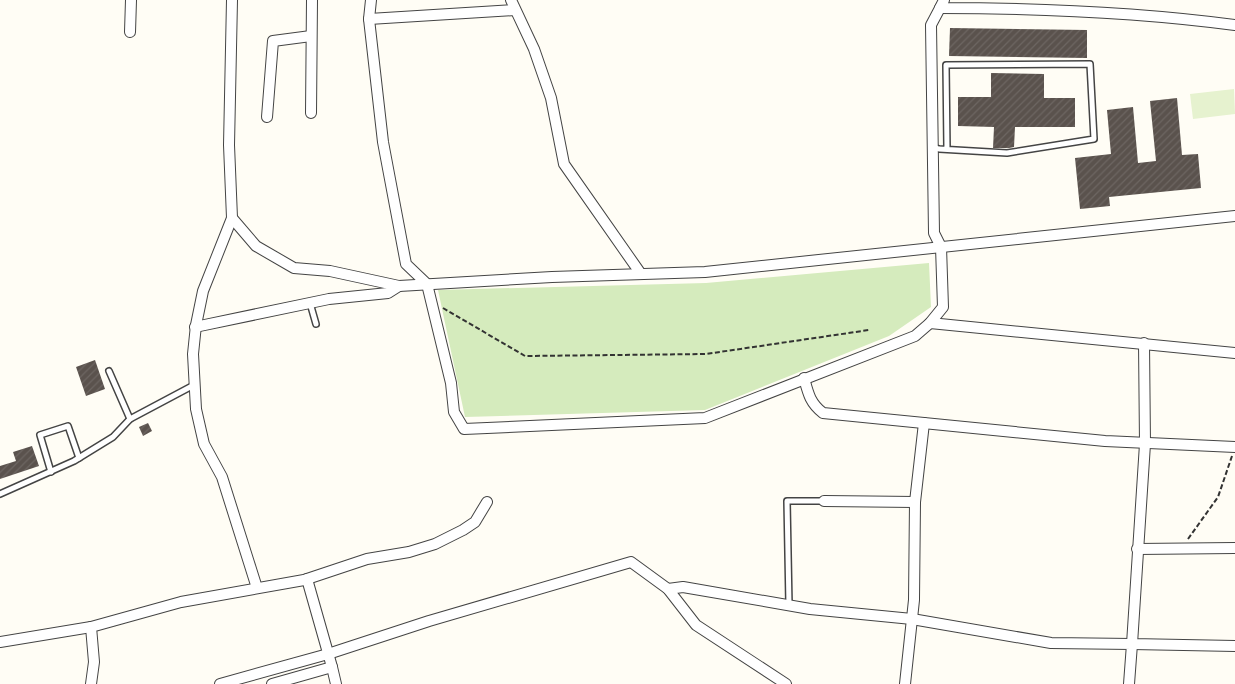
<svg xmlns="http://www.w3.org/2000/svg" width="1235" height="684" font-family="'Libre Baskerville',serif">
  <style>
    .park { fill: #d5ebbd }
    .pitch { fill: #e6f2cf }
    .building { fill: url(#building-hatch) }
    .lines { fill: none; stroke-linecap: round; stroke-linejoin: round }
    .service-casing { stroke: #444; stroke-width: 8 }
    .minor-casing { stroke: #444; stroke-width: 12 }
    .path { stroke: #333; stroke-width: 2; stroke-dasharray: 5 2.5; stroke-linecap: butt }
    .service { stroke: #fff; stroke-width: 5 }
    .minor { stroke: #fff; stroke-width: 10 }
  </style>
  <defs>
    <pattern id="building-hatch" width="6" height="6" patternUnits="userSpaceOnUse" patternTransform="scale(1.25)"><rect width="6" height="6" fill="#5a524d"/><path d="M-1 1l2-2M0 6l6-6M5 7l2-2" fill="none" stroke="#6d6662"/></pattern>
  </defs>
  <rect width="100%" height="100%" fill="#fffdf5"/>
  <path class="park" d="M929,263L931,307L889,336L705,410L465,417L438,290L706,283Z"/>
  <path class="pitch" d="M1234,89L1235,114L1193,119L1190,94Z"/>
  <g class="building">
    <path d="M950,28L1087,30V58L949,56Z"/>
    <path d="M991,73L1044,74V98H1075V127H1015L1014,147L1009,148H993L994,127L958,126V97H991Z"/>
    <path d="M1177,98L1182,155L1198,154L1201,188L1109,197L1110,206L1080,209L1075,158L1111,154L1107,110L1133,107L1138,163L1156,161L1150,101Z"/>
    <path d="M95,360L105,389L86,396L76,367Z"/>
    <path d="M148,423L152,431L143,436L139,427Z"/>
    <path d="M32,446L39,466L0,479V466L16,461L13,452Z"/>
  </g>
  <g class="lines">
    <g class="service-casing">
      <g id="service">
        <path d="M933,147L939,149L1007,153L1094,139L1090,64L946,65L947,149"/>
        <path d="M310,303L316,324"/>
        <path d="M109,371L130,419"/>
        <path d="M51,472L40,435L68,426L79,458"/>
        <path d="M0,494L74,461L113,437L130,419L194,385"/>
        <path d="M789,605L787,501H824"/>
      </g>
    </g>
    <g class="minor-casing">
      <g id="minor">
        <path d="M232,0L229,145L232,218L256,246L294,268L330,271L399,286L552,277L705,272L1235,216"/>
        <path d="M371,0L369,19L383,142L406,264L427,284L451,383L454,412L464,429L705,418L915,336L930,323L943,307L941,247L934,233L931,25L940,8"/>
        <path d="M511,0L534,49L551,98L564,164L641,274"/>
        <path d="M944,0L940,8C1039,8 1137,12 1235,25"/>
        <path d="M369,19L515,10"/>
        <path d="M130,32L131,0"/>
        <path d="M311,113L312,0"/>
        <path d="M267,117L273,41L311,36"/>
        <path d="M232,218L203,291L196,325L193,354L196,409L204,444L222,477L257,588"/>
        <path d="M930,323L1235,353"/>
        <path d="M195,327L329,299L388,293L399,286"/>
        <path d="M1144,343L1145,444L1132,644L1235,646"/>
        <path d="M804,378C808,393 810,403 823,413L1105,441L1235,447"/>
        <path d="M824,501L915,502"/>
        <path d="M1137,549L1235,548"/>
        <path d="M668,589L683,587L810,609L912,619L1051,643L1132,644L1129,684"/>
        <path d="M0,642L91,627"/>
        <path d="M332,667L336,684"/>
        <path d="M91,684L94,662L91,627L181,602L304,580L367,559L409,552L435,544L463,530L475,522L487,502"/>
        <path d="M220,684L328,654L429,621L631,562L668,589L696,625L786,684"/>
        <path d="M272,684L332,667L307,579"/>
        <path d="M905,684L914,600L915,502L924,423"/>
      </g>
    </g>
    <g class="path">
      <path d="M443,308L525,356L706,354L869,330"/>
      <path d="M1188,539L1218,497L1232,456"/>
    </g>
    <use href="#service" class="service"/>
    <use href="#minor" class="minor"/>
  </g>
</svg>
